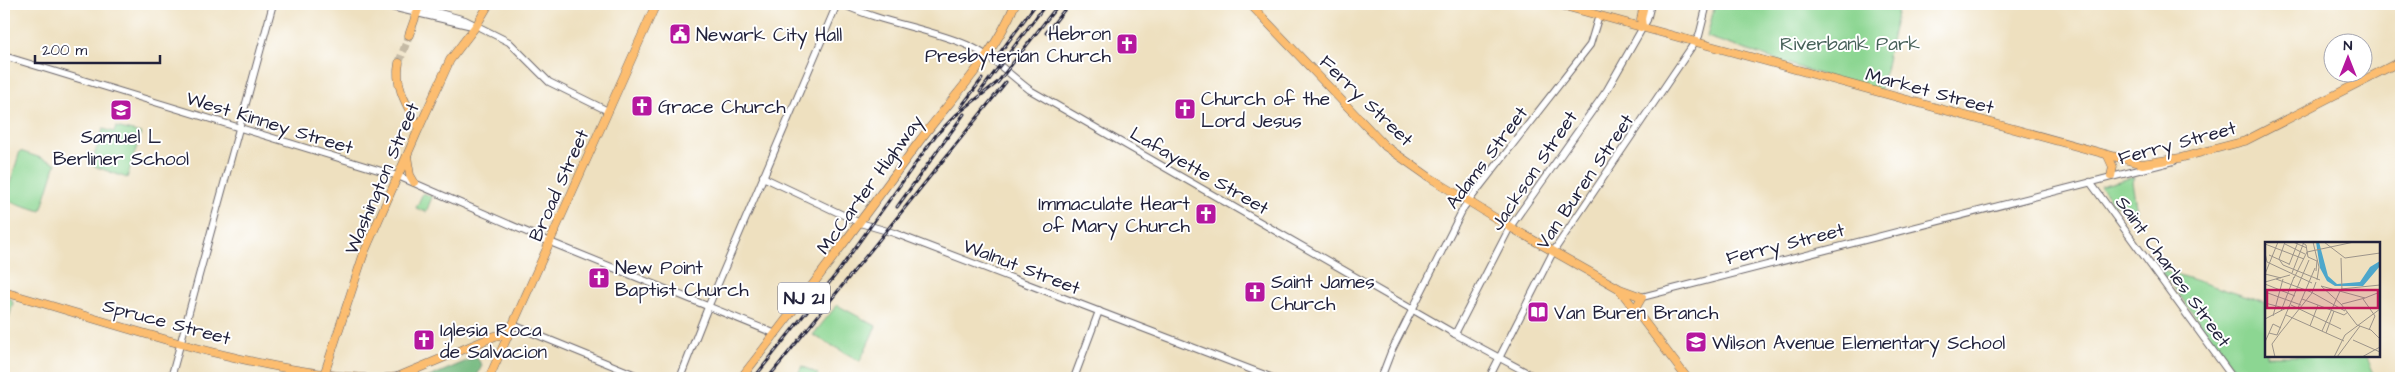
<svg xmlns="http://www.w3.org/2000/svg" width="2405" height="382" font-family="'Architects Daughter',sans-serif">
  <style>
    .green { fill: #8cd692; stroke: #577c66 }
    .forest { fill: #71b77c; stroke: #4a6c5c }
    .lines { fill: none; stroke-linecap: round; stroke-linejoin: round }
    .major-tunnel { stroke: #c5baa5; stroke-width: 8; stroke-dasharray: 8 4; stroke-linecap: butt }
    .minor-casing { stroke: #696469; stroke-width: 8 }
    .major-casing { stroke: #696469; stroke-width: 9 }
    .minor { stroke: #fff; stroke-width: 6 }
    .major { stroke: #fcbd6f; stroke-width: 8 }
    .rail-casing { stroke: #22223b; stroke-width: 3 }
    .rail { stroke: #fff; stroke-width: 1; stroke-dasharray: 4; stroke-linecap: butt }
    .labels { text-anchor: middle; stroke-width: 4; stroke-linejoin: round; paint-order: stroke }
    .shield { fill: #fff; stroke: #646476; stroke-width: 1 }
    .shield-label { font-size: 18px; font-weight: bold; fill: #22223b }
    .poi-label { font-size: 19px; fill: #22223b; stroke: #fff; text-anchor: start }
    .park-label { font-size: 19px; fill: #476159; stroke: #fff }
    .street-label { font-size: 19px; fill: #22223b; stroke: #fff }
    .inset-road { fill: none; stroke: #9c948a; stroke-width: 1 }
    .view { fill: #c2185b; fill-opacity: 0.15; stroke: #c2185b; stroke-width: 2.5 }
    .inset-edge { fill: none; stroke: #22223b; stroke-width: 2.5 }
  </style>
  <rect width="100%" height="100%" fill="#fff"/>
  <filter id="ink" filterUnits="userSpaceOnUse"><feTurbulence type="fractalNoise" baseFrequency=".02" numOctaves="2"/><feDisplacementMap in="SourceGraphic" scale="10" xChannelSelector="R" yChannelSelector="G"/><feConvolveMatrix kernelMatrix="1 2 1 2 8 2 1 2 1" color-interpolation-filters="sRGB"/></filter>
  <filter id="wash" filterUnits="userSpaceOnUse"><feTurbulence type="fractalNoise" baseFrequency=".0096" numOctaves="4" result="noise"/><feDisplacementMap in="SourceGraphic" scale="20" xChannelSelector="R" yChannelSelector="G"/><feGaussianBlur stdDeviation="1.12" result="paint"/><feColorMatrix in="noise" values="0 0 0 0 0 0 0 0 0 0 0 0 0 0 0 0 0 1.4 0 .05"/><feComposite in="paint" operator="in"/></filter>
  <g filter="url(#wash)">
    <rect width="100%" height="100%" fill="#eee0bf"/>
    <g class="green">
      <path d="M1715,4H1899L1880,94L1707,37Z"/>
      <path d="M116,127L141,133L127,178L91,165L103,129L114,132Z"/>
      <path d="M20,151L56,163L41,211L5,200Z"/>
      <path d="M2134,177L2132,182L2137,211L2114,204L2100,186Z"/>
      <path d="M423,193L432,197L426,212L416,208Z"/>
      <path d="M2160,269L2266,303V356H2366L2376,378H2241Z"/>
      <path d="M4,297L11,299L13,303L4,336Z"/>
      <path d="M837,305L876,326L860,361L813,335Z"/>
      <path d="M802,366L818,374L815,378H796Z"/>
    </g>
    <path class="forest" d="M476,357L482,365L476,378H427Z"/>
  </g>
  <g filter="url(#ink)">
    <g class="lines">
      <path class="major-tunnel" d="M399,63L409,35"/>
      <g class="minor-casing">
        <g id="minor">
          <path d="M379,4L472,26"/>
          <path d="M407,4L465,20L509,42L549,82L608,111"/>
          <path d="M842,4C882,23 927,28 967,45C991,55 1010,75 1030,90L1455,334L1537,378"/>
          <path d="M4,56L398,176L550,242L776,334"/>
          <path d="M763,176L767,179L860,223L894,233L1273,378"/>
          <path d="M2090,182L2233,378"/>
          <path d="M1642,297L2174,161"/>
          <path d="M513,325L643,378"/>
          <path d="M1455,334L1510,227L1607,90L1647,20L1651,4"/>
          <path d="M171,378L273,4"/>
          <path d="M680,378L706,312L837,4"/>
          <path d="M1074,378L1099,311"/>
          <path d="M1381,378L1391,352L1464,207L1590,45L1599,15"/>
          <path d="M1489,378L1553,252L1699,36L1707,4"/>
        </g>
      </g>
      <g class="major-casing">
        <g id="major">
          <path d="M1250,4L1385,146L1429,177L1510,227L1620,289L1642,297L1635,309"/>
          <path d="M1557,4L2142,164L2180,158L2245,141L2401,61"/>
          <path d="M1642,27L1641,19L1644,4"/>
          <path d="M409,35L420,4"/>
          <path d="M399,63C394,87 408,107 419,128"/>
          <path d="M407,156L410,175L414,182"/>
          <path d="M2108,156L2113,167L2111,176"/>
          <path d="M1620,290L1687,378"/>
          <path d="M4,292C121,325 243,370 365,378"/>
          <path d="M323,378L364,253L419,128L450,60L476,26L489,4"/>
          <path d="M386,378L397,377"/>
          <path d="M395,378L495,336L508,334"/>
          <path d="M489,378L656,4"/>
          <path d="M741,378C801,301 860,222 918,143C952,97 994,57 1015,4"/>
        </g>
      </g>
      <use href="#minor" class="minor"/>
      <use href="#major" class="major"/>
      <g class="rail-casing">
        <g id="rail">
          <path d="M1046,33L1069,4"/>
          <path d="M999,54L1036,4"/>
          <path d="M980,92L1046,4"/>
          <path d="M961,107L982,79"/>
          <path d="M897,207L964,114"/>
          <path d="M754,378L837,273L936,135L956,115L998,82L1059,4"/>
          <path d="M768,378L1006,82"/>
        </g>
      </g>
      <use href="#rail" class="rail"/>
    </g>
  </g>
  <defs>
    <g id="civic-square" transform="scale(1.125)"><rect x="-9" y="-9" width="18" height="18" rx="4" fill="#b5179e" stroke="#fff"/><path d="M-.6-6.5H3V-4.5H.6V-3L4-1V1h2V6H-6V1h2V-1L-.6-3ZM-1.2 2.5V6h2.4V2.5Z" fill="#fff"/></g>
    <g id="church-square" transform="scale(1.125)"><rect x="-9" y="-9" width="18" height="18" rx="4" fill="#b5179e" stroke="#fff"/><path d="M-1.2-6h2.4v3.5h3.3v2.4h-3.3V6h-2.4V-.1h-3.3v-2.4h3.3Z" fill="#fff"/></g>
    <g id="school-square" transform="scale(1.125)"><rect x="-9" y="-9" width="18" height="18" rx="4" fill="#b5179e" stroke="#fff"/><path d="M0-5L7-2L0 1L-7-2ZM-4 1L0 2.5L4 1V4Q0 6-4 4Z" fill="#fff"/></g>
    <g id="library-square" transform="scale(1.125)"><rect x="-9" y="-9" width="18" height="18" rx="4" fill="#b5179e" stroke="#fff"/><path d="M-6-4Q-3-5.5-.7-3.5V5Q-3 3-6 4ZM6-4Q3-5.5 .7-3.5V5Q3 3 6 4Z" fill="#fff"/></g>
  </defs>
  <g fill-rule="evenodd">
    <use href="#civic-square" x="680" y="34"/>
    <use href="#church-square" x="1127" y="44"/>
    <use href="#church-square" x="642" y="106"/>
    <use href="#church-square" x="1185" y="109"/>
    <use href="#school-square" x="121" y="110"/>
    <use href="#church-square" x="1206" y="214"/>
    <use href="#church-square" x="599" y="278"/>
    <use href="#church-square" x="1255" y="292"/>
    <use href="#library-square" x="1538" y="312"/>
    <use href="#church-square" x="424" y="340"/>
    <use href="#school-square" x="1696" y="342"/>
  </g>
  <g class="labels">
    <rect class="shield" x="778" y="282.5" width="52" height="31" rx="4"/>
    <g class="shield-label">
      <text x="804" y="304">NJ 21</text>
    </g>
    <g class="poi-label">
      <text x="1111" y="40" text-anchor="end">Hebron<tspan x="1111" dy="22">Presbyterian Church</tspan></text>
      <text x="696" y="41">Newark City Hall</text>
      <text x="1201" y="105">Church of the<tspan x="1201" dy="22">Lord Jesus</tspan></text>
      <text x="658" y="113">Grace Church</text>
      <text x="121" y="143" text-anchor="middle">Samuel L<tspan x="121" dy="22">Berliner School</tspan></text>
      <text x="1190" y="210" text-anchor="end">Immaculate Heart<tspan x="1190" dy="22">of Mary Church</tspan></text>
      <text x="615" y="274">New Point<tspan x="615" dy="22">Baptist Church</tspan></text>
      <text x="1271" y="288">Saint James<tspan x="1271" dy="22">Church</tspan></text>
      <text x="1554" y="319">Van Buren Branch</text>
      <text x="440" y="336">Iglesia Roca<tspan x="440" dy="22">de Salvacion</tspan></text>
      <text x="1712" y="349">Wilson Avenue Elementary School</text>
    </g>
    <g class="park-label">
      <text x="1850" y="50">Riverbank Park</text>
    </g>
    <g class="street-label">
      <text transform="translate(1930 90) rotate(15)" y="7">Market Street</text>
      <text transform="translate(1367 100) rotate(44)" y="7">Ferry Street</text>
      <text transform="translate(270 122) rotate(17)" y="7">West Kinney Street</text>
      <text transform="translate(2177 142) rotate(-15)" y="7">Ferry Street</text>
      <text transform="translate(1486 157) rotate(-53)" y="7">Adams Street</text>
      <text transform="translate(1200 170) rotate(30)" y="7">Lafayette Street</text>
      <text transform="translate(1533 170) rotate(-56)" y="7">Jackson Street</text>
      <text transform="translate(381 178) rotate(-67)" y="7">Washington Street</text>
      <text transform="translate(1584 181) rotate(-56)" y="7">Van Buren Street</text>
      <text transform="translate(869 184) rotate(-54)" y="7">McCarter Highway</text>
      <text transform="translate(558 185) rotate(-66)" y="7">Broad Street</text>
      <text transform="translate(1785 243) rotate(-14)" y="7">Ferry Street</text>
      <text transform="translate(1022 266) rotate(21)" y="7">Walnut Street</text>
      <text transform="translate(2174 271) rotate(54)" y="7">Saint Charles Street</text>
      <text transform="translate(167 321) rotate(15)" y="7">Spruce Street</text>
    </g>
  </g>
  <g transform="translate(2265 242)">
    <rect width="115" height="115" fill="#eee0bf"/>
    <path d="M51,0H54L63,34L72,42L95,40L105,25L115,19V24L98,44H70L62,39L55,26Z" fill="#4ea7cb"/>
    <path class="inset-road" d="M28,0L42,6M36,0L41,3L43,15L52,19L51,29M48,0L54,25L52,38M59,0L80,16L115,11M0,2L39,17M20,2L40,12M0,11L2,20L47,41M4,13L24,22M76,16L77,49M14,17L18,23L55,38M14,17L20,0M24,23L33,0M27,31L39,0M0,32L13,0M0,32L16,36M29,36L42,10L89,0M11,37L46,50L80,69M0,40L25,33M0,42L30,54M56,44L100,56L115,50M56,44L77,63M76,47L115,43M0,50L36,63M37,57L79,73L83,70M98,57L110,74L104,88M0,61L19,66M76,62L92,83L106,88L115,97M77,62L100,56M26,63L76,87M33,66L50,26M16,69L29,35M21,73L79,99M8,74L18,37M0,77L25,64M45,84L53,63M57,89L75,49M4,91L12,93L44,18M15,91L47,51L51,40M61,91L69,69M88,98L115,110M0,100L8,82L16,86M10,115L7,102L15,91M42,115H58M69,115L80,93L115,67M72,115L95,84M97,115L115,105"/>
    <path class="view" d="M2,48H113V66H2Z"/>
    <rect width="115" height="115" class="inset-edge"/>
  </g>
  <rect width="2405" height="382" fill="none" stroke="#fff" stroke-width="20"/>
  <g transform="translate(2348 58)"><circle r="24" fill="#ffffff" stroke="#a7a7b1"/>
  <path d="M0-4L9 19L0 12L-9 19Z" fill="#b5179e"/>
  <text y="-8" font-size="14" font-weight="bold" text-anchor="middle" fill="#22223b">N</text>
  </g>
  <path d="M35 55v8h125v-8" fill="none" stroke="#22223b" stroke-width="2.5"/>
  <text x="42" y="55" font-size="15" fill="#22223b" stroke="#ffffff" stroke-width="4" paint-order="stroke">200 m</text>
</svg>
